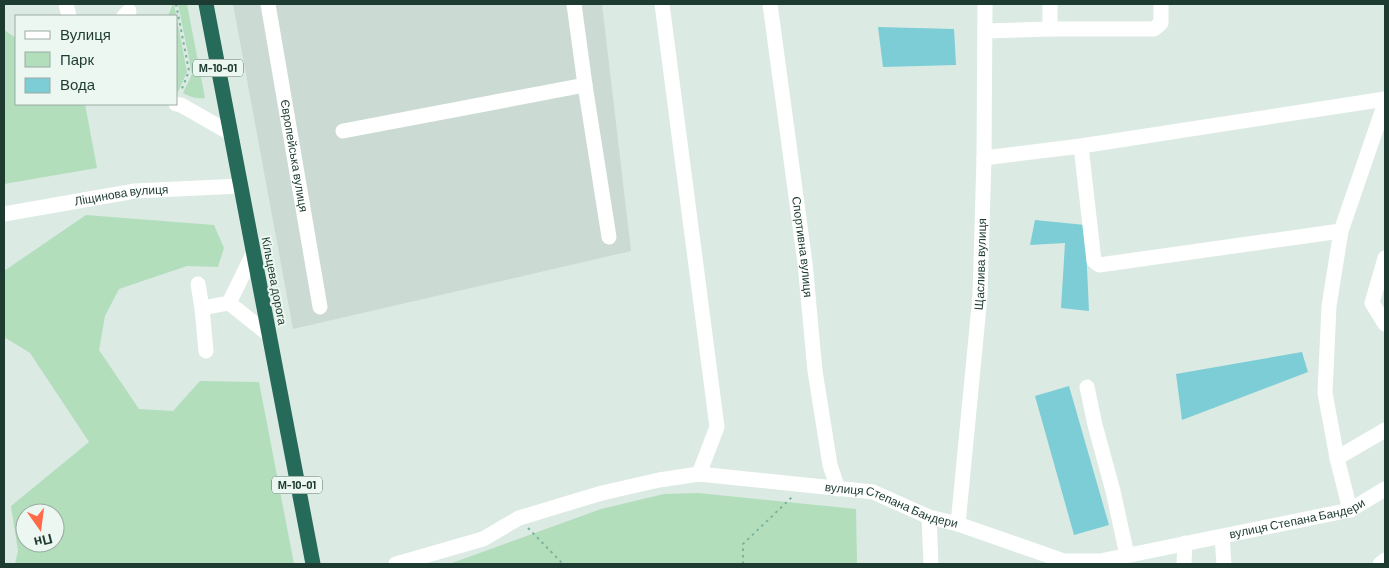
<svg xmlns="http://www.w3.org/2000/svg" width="1389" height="568" font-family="Barlow,sans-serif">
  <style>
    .built { fill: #cbdad2 }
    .green { fill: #b2debc; fill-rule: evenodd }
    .water { fill: #7dcdd6 }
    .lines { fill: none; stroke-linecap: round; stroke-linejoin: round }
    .path { stroke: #79b29d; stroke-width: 2; stroke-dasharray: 2.5 4; stroke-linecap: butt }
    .minor { stroke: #fff; stroke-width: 15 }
    .highway { stroke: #266a59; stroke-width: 15 }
    .labels { text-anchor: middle; stroke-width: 4; stroke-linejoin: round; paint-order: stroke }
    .shield { fill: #edf7f1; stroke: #5b736b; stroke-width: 1 }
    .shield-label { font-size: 11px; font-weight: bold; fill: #1d3b31 }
    .street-label { font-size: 12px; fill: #1d3b31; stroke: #edf7f1 }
  </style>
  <rect width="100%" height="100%" fill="#dceae4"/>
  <path class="built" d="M233,4H602L631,251L293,329Z"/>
  <g class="green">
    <path d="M173,4H174L187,72L178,92L176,90V16H168Z"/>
    <path d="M178,4H187L205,98C196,99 190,97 183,93L192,74Z"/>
    <path d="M4,30L16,38V104H85L97,168L4,184Z"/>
    <path d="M86,215L214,225L224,248L218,267L187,266L119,289L105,316L99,350L139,409L173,411L200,381L259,382L294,564H15L18,551L11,506L89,442L30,353L4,337V271ZM25,513H55V543H25Z"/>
    <path d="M698,493L856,509L857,564H449L601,509L664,494Z"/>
  </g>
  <g class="water">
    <path d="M878,27L954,29L956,65L883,67Z"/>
    <path d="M1035,220L1085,225L1089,311L1061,308L1065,243L1030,245Z"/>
    <path d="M1302,352L1308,372L1182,420L1176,374Z"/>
    <path d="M1069,386L1109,525L1074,535L1035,396Z"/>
  </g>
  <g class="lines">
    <g class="path">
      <path d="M176,4L189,71L181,91"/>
      <path d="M528,528L563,564"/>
      <path d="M743,564V544L792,497"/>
    </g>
    <g class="minor">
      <path d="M66,4L69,16"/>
      <path id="s1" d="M268,4L320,307"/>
      <path d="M574,4L585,85L609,237"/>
      <path d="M662,4L717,427L699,474"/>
      <path id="s2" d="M770,4L805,263L815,371L830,465L838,489"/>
      <path d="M124,16L129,11"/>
      <path d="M1050,29V4"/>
      <path d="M985,31L1050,29H1154L1161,23V4"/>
      <path d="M176,104L181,105L230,133"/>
      <path d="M343,131L585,85"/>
      <path d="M1081,146L1094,261L1099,265L1341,231"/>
      <path d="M984,158L1081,146L1385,99"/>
      <path id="s3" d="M4,214L135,191L240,186"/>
      <path d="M1385,258L1372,303L1385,324"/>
      <path d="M198,284L202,308"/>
      <path d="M229,303L268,334"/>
      <path d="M206,351L202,308L229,303L253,254"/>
      <path d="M1087,387L1095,425L1113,491L1127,555"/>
      <path d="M1337,458L1385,430"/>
      <path d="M1350,510L1337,458L1325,393L1329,306L1341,231L1385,103"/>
      <path d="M929,517L931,564"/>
      <path id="s4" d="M958,524L980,296L984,158L985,4"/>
      <path d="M1222,537L1224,564"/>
      <path id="s5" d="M396,564L483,539L519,518L602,493L659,480L699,474L873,492L929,517L958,524L1064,561H1100L1350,510L1385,489"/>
      <path d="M1184,564L1185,543"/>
      <path d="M1380,564L1385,560"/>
    </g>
    <path class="highway" d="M206,4L313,564"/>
  </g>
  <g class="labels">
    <g class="shield">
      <rect x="193" y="59.5" width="50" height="17" rx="4"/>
      <rect x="272" y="476.5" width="50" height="17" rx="4"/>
    </g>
    <g class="shield-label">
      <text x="218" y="72">М-10-01</text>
      <text x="297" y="489">М-10-01</text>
    </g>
    <g class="street-label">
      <text dy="4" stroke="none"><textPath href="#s1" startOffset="154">Європейська вулиця</textPath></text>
      <text dy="4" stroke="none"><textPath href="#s3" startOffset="119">Ліщинова вулиця</textPath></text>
      <text dy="4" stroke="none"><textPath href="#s2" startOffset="245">Спортивна вулиця</textPath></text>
      <text dy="4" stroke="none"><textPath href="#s4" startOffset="261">Щаслива вулиця</textPath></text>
      <text transform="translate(274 281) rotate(79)" y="4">Кільцева дорога</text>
      <text dy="4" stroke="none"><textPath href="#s5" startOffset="514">вулиця Степана Бандери</textPath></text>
      <text dy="4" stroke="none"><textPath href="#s5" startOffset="934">вулиця Степана Бандери</textPath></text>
    </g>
  </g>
  <rect width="1389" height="568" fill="none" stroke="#1d3b31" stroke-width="10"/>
  <rect x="15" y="15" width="162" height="90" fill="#edf7f1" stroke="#9aaca4"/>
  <rect x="25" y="31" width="25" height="8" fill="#ffffff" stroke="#9aaca4"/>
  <text x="60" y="40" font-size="15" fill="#1d3b31">Вулиця</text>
  <rect x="25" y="52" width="25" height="15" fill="#b2debc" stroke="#9aaca4"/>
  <text x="60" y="65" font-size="15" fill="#1d3b31">Парк</text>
  <rect x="25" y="78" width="25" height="15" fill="#7dcdd6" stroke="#9aaca4"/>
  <text x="60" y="90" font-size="15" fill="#1d3b31">Вода</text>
  <g transform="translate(40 528) rotate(166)"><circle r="24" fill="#edf7f1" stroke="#9aaca4"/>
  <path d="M0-4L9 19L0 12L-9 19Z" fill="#ff6b46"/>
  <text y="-8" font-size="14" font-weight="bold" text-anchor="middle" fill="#1d3b31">Пн</text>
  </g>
</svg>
